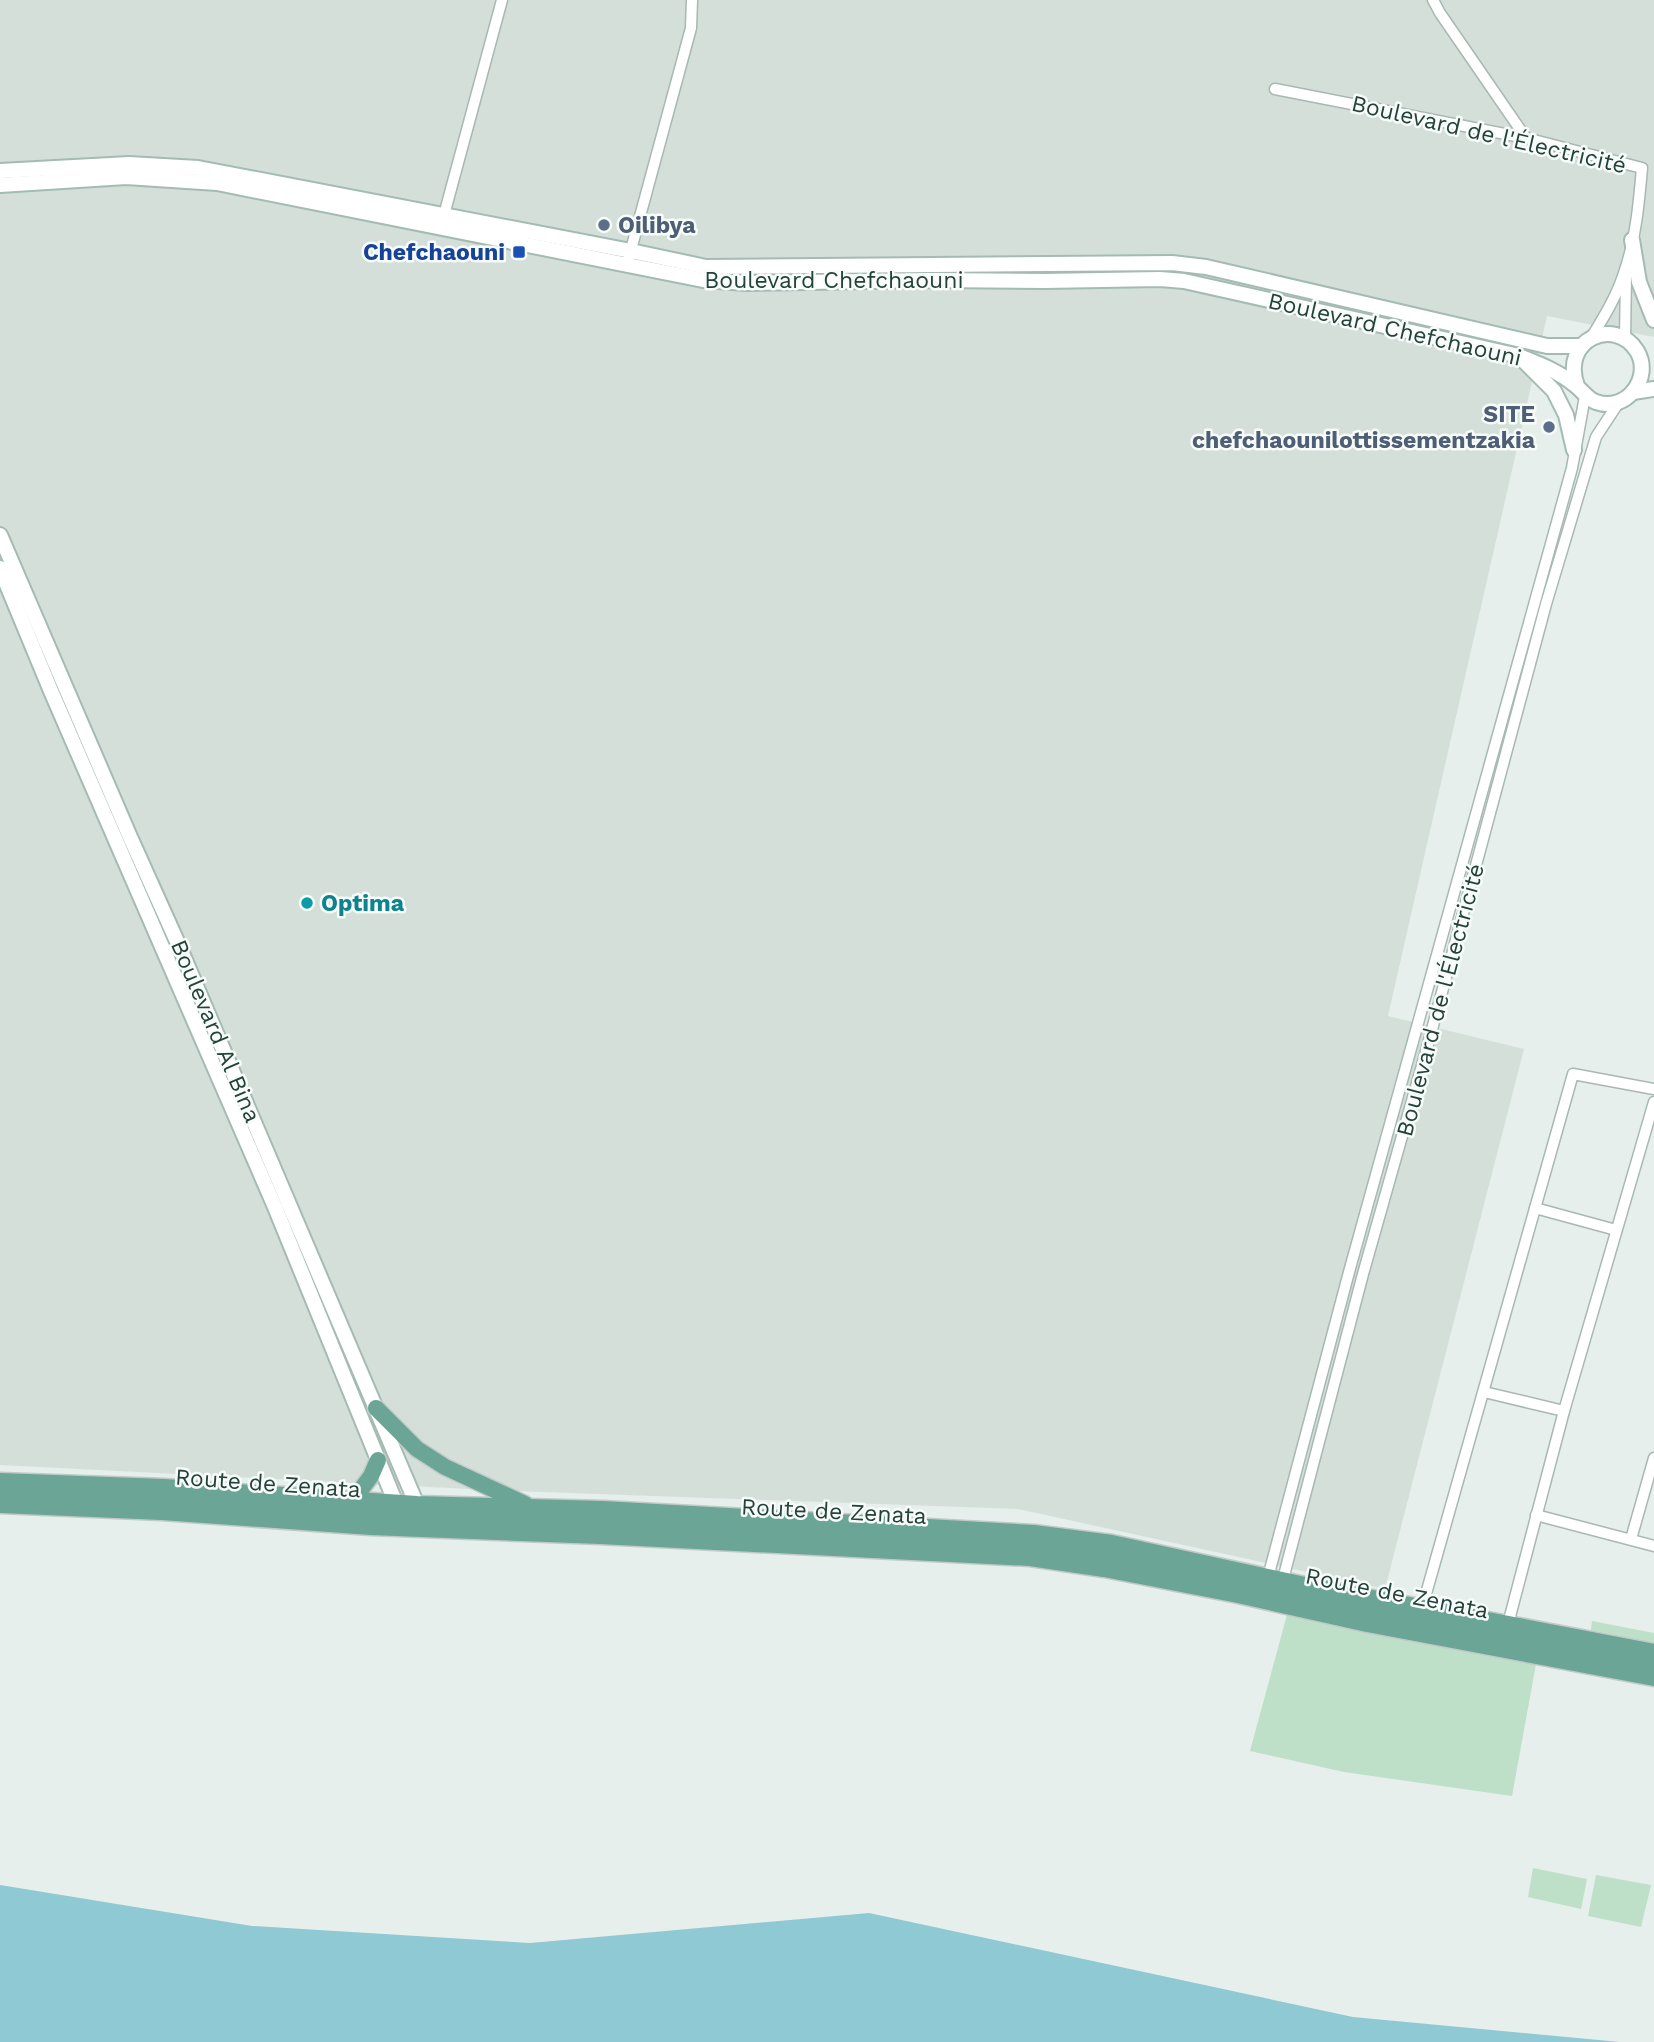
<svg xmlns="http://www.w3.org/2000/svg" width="1654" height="2042" font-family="'Work Sans',sans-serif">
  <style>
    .built { fill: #d4dfda }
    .green { fill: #bfe0c8 }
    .water { fill: #8ec9d4 }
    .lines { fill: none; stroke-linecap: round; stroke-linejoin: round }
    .street-casing { stroke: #a8b8b2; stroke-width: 13 }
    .secondary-casing { stroke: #a4bbb3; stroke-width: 18 }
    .primary-casing { stroke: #c2cac8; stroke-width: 19 }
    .street { stroke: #fff; stroke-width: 10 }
    .secondary { stroke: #fff; stroke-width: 14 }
    .primary { stroke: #6aa596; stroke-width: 16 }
    .service-dot { fill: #5c6f8a; stroke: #f7fbf9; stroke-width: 2.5 }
    .transit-dot { fill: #1a4fb4; stroke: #f7fbf9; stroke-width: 2.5 }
    .culture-dot { fill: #0f9aa8; stroke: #f7fbf9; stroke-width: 2.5 }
    .labels { text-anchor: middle; stroke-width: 5; stroke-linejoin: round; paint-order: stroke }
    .street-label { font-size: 23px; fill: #24423a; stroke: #f7fbf9 }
    .service-label { font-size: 23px; font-weight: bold; fill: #4e5e75; stroke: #f7fbf9; text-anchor: start }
    .transit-label { font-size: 23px; font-weight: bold; fill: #164399; stroke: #f7fbf9; text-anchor: end }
    .culture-label { font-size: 23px; font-weight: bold; fill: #0d838f; stroke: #f7fbf9; text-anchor: start }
  </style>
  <rect width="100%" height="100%" fill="#e6efeb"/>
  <path class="built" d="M0,0H1654V337L1547,316L1388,1016L1524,1049L1385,1589L1018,1509L489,1490L0,1465Z"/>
  <g class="green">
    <path d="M1291,1600L1538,1653L1512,1796L1344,1772L1250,1751Z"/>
    <path d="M1592,1621L1654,1633V1643L1591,1630Z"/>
    <path d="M1533,1868L1587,1879L1581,1909L1528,1897Z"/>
    <path d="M1596,1875L1651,1885L1641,1927L1588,1916Z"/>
  </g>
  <path class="water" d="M0,1885L252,1926L530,1943L869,1913L1353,2017L1620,2042H0Z"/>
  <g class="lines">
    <g class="street-casing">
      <g id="street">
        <path d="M1433,0L1440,13L1526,138"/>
        <path d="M1275,89L1526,138L1642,168C1639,202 1636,237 1625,270C1618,294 1604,317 1591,338"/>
        <path d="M444,215L502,0"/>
        <path d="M629,257L691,28L692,0"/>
        <path d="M1625,340L1626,274"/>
        <path d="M1535,1208L1616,1230"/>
        <path d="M1484,1392L1564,1411"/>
        <path d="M1536,1515L1654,1546"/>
        <path d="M1631,1539L1654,1458"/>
        <path d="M1267,1581L1349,1272L1572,468L1585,396"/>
        <path d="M1282,1583L1363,1274L1427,1048L1546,604L1596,437L1619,402"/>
        <path d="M1422,1608L1573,1074L1654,1089"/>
        <path d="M1508,1624L1564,1411L1654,1102"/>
      </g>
    </g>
    <g class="secondary-casing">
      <g id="secondary">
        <path d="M0,171L129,164L198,168L631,251L706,267L1172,263L1206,267L1547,346H1582"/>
        <path d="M0,185L126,177L217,183L703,280L746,283L931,280L1044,281L1160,279L1184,281L1519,356C1539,364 1558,371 1575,385C1583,391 1587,399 1596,402C1626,413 1653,378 1637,351C1615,316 1560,339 1577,386"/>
        <path d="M1632,240L1639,282L1654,320"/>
        <path d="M1522,359L1554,391L1566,415L1574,450"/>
        <path d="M1633,392L1654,389"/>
        <path d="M0,535L130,837L179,946L420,1512"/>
        <path d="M0,568L51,691L275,1207L399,1511"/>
      </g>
    </g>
    <g class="primary-casing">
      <g id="primary">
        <path d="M376,1408L417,1449L445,1467L525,1504"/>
        <path d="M0,1481L164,1487L417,1504L603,1509L1034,1533L1112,1543L1305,1585L1654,1652"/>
        <path d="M0,1493L163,1499L444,1516L577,1521L945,1539L1069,1549L1138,1561L1418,1621L1654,1666"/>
        <path d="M354,1499L371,1476L378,1460"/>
        <path d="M0,1505L162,1512L371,1527L600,1536L1030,1558L1104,1569L1238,1595L1367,1624L1654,1678"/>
      </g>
    </g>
    <use href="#street" class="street"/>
    <use href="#secondary" class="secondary"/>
    <use href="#primary" class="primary"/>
  </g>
  <g class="service-dot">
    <circle cx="604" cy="225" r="7"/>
    <circle cx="1549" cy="427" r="7"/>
  </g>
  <rect class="transit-dot" x="512" y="245" width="14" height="14" rx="3.5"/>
  <circle class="culture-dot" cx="307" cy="903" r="7"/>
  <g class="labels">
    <g class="street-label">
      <text transform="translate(1489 134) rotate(13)" y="8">Boulevard de l'Électricité</text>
      <text x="834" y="288">Boulevard Chefchaouni</text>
      <text transform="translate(1395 329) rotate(13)" y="8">Boulevard Chefchaouni</text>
      <text transform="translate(1440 1000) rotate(-75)" y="8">Boulevard de l'Électricité</text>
      <text transform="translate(216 1031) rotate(67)" y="8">Boulevard Al Bina</text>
      <text transform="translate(268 1483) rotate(4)" y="8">Route de Zenata</text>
      <text transform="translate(834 1511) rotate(3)" y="8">Route de Zenata</text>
      <text transform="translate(1397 1593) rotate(11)" y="8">Route de Zenata</text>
    </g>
    <g class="service-label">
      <text x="618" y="233">Oilibya</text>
      <text x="1535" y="422" text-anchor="end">SITE<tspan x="1535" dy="26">chefchaounilottissementzakia</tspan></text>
    </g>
    <g class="transit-label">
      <text x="505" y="260">Chefchaouni</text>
    </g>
    <g class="culture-label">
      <text x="321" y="911">Optima</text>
    </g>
  </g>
</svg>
